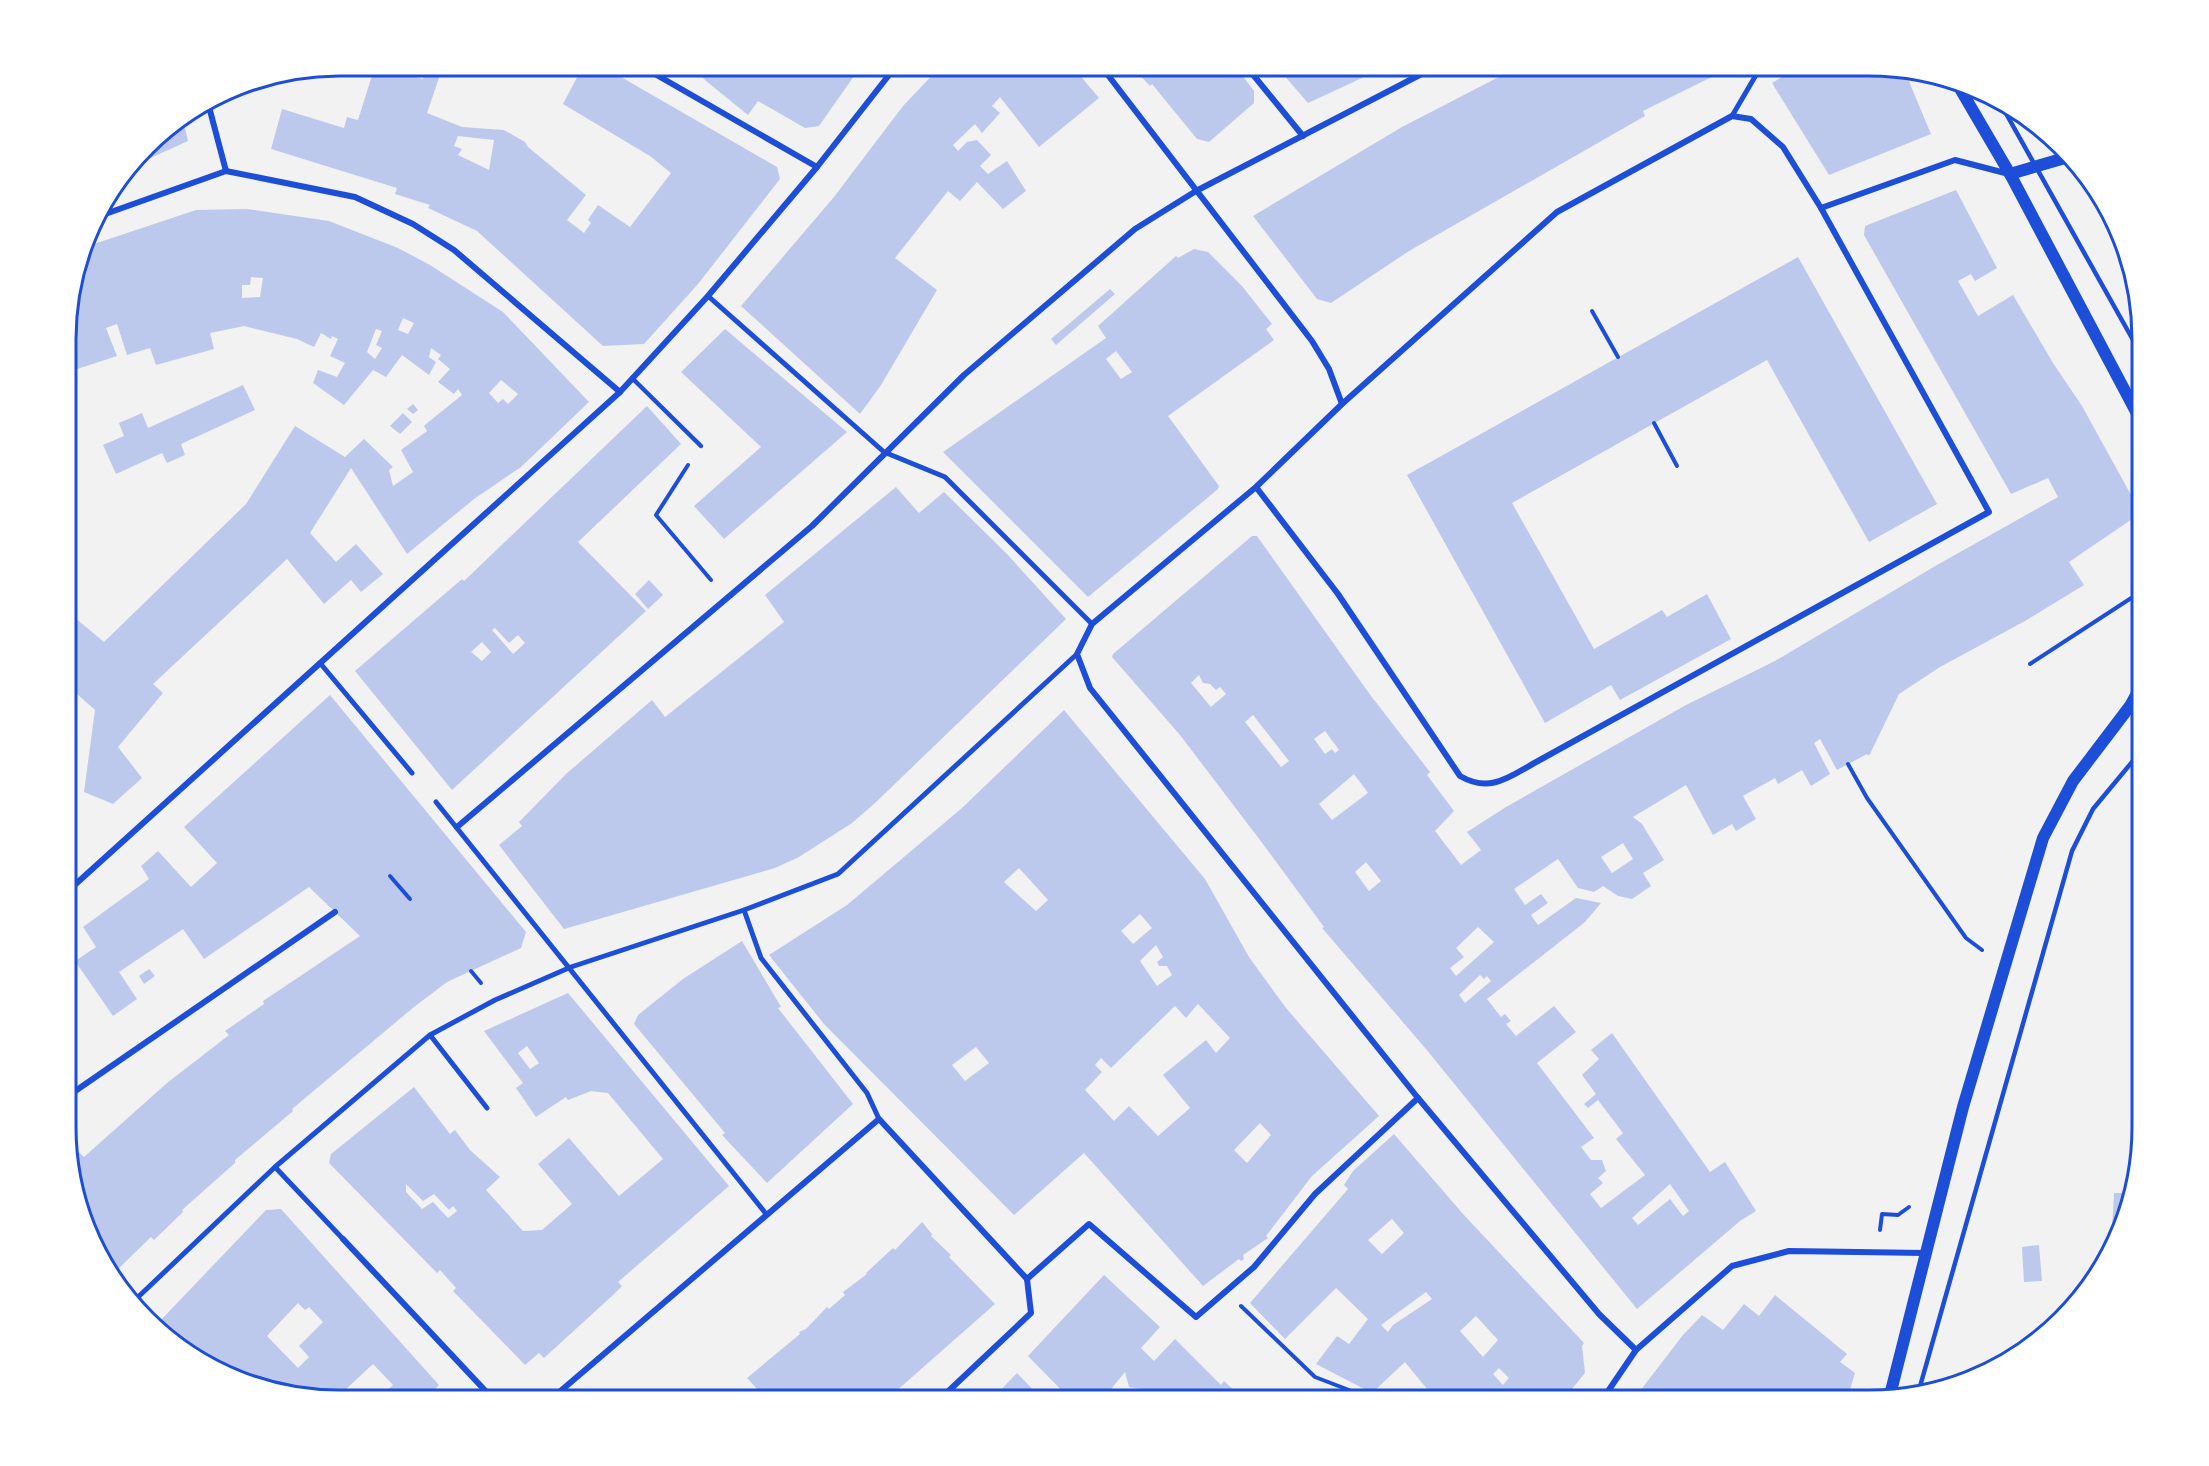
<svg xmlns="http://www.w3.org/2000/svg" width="2209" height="1466" font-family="Mulish,sans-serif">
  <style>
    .building { fill: #bdc9ec; fill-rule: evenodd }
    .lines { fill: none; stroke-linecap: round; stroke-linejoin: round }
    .path { stroke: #1d4ed8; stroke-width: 4 }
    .service { stroke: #1d4ed8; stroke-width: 4.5 }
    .pedestrian { stroke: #1d4ed8; stroke-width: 5 }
    .minor { stroke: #1d4ed8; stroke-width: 6 }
    .secondary { stroke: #1d4ed8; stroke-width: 12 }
    .rim { fill: none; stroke: #1d4ed8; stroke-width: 3 }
  </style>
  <rect width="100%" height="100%" fill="#f2f2f2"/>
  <g class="building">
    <path d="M375,66H394L392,71L423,79L425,72L408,66H443L427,113L462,127L504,130L525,142L528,147L586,195L567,220L584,233L591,223L588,220L598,205L630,227L671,173L650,156L563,104L583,66H602L777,167L780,179L698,284L644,344L603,346L477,231L428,208L430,205L395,194L397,188L271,149L282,109L344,128L347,117L358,120ZM458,136L494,140L489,170L458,155L462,149L454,146Z"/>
    <path d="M692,66H861L819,126L805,128L758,101L748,115L706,81Z"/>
    <path d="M941,66H1072L1099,98L1039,147L1000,97L992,106L1000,113L982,133L975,124L953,145L958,151L967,142L977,140L991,155L980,166L988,174L1007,161L1026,191L1003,209L977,182L960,201L948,191L895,258L937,290L881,385L860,414L741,306L834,197L903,106Z"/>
    <path d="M1131,66H1235L1254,91V103L1209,142L1197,139L1152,84L1150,86Z"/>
    <path d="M1276,66H1388L1308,103Z"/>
    <path d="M1520,66H1734L1643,111L1645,116L1409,251L1331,303L1317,299L1253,216L1402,127Z"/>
    <path d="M1800,66H1870L1905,72L1931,134L1829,175L1772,83Z"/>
    <path d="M183,119L188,141L135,165L159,134Z"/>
    <path d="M1956,190L1997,268L1975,281L1971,274L1958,281L1978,316L2013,295L2053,363L2082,406L2141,513L2069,562L2084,585L2025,621L1940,667L1899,694L1869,756L1867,754L1837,770L1820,739L1814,743L1830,774L1811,786L1802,770L1778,784L1775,778L1743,796L1756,819L1736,831L1732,824L1713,835L1686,785L1633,817L1642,824L1664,860L1643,873L1651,886L1632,899L1618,896L1603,886L1594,892L1578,888L1558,859L1514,889L1525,905L1541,894L1548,903L1531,915L1538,925L1576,898L1601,903L1585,922L1487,999L1501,1017L1505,1014L1511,1021L1506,1024L1516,1036L1554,1006L1576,1032L1537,1063L1594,1138L1581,1147L1591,1160H1602L1606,1171L1598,1178L1603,1183L1590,1194L1601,1208L1645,1175L1616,1139L1623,1133L1598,1100L1588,1108L1584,1104L1596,1094L1582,1075L1599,1059L1591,1050L1612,1033L1710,1172L1725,1162L1756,1211L1740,1221L1637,1309L1426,1049L1322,928L1324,927L1266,848L1180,735L1112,657L1113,654L1252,536H1257L1371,696L1430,772L1427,775L1454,811L1435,831L1461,865L1481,850L1467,832L1506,807L1686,705L1775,661L1937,565L2058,497L2048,478L2011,494L1864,235L1865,226ZM1199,675L1203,683L1210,684L1216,690L1220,687L1226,694L1211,707L1191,683ZM1253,715L1289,761L1281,767L1245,722ZM1325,731L1339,750L1335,753L1332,749L1325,754L1314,739ZM1354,774L1368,793L1332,820L1319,804ZM1623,843L1633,859L1612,873L1601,857ZM1366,862L1381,881L1369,891L1355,872ZM1478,927L1494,942L1456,976L1450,968L1464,957L1456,948ZM1480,975L1484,979L1487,976L1491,981L1465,1003L1459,995ZM1670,1184L1689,1211L1683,1216L1670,1199L1638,1225L1632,1218Z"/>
    <path d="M247,209L329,221L398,248L430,265L503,312L589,402L521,467L474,499L407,554L351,468L310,533L336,562L356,544L383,574L361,592L351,580L324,604L287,559L153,684L163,693L118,747L142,778L113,804L84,792L95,710L68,686V612L104,642L246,504L295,426L345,457L364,439L393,467L389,470L393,486L413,472L401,450L427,431L424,426L426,424L462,395L458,389L454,394L438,382L450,369L438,359L441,355L431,348L429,357L436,362L429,375L402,355L386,377L373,370L344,405L313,383L318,370L337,377L345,363L330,356L338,339L332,336L331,339L321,333L314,347L297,339L244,326L210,333L214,349L156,365L150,348L127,355L117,324L106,328L117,356L68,372V304L85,247L196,210ZM251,277L263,278L260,297L242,298V285H250ZM403,318L414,323L408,334L398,330ZM376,329L382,331L376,345L382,348L375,359L367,352ZM501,380L518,394L508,404L503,399L498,403L489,393Z"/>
    <path d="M1194,249L1208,252L1242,286L1272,324L1266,329L1274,340L1168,416L1219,486L1218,489L1088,597L943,452L1106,338L1098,326L1176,256L1178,258ZM1116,351L1132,372L1121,379L1106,359Z"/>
    <path d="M1798,257L1937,504L1869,542L1767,360L1512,503L1594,649L1662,610L1667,617L1707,594L1731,639L1620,700L1611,685L1545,723L1407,475Z"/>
    <path d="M1110,289L1115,294L1056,345L1051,339Z"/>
    <path d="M725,329L847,432L724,539L694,506L761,447L681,372Z"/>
    <path d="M243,385L255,410L181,444L185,455L167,463L162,453L116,474L103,445L124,436L119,423L142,413L148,428Z"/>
    <path d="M413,404L418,410L413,414L407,409Z"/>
    <path d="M647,406L681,444L578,542L646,611L452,790L355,671L462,579L464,581ZM495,628L509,643L518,635L525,643L513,654L492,630ZM482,642L491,652L482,661L471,652Z"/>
    <path d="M403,413L412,422L400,434L390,426Z"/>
    <path d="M896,487L919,513L944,492L1007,554L1066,619L874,804L852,823L799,857L775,868L564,929L499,845L522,826L519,822L566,774L652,700L665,717L784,622L765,595Z"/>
    <path d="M649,580L663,595L648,609L635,594Z"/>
    <path d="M330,695L526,932L521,948L447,982L414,1007L292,1109L293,1111L235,1160V1163L182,1210L183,1212L154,1240L151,1237L113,1274L103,1264L68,1162V1142L84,1157L167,1083L229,1035L225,1031L264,1004L263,1001L360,936L309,887L204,959L183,929L119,972L137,999L113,1016L75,961L96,947L83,927L149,879L141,866L158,851L191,887L217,863L184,827Z"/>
    <path d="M1064,710L1205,879L1249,957L1286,1008L1379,1116L1312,1176L1266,1236L1268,1238L1243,1255L1244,1259L1241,1261L1239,1259L1203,1286L1084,1153L1014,1215L824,1024L769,955L847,905L962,808ZM1019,868L1048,900L1036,911L1004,882ZM1140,914L1152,928L1133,944L1121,931ZM1156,945L1163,957L1157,962L1159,966H1167L1172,975L1157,986L1140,961ZM1198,1004L1230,1038L1216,1053L1206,1040L1163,1075L1190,1108L1158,1136L1129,1106L1114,1121L1085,1090L1102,1072L1095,1065L1101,1058L1111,1068L1175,1006L1186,1018ZM976,1047L989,1063L965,1081L952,1065ZM1260,1123L1271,1135L1247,1163L1234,1150Z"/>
    <path d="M742,941L781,1007L778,1008L853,1104L767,1183L722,1135L725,1133L634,1024L638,1015L683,979Z"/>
    <path d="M149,969L155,976L144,984L139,976Z"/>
    <path d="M568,993L729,1186L618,1282L622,1286L612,1296L544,1358L539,1353L525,1365L453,1291L456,1288L440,1270L437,1273L329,1163L331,1154L414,1087L450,1134L455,1130L470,1150L500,1177L486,1190L523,1231L542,1230L572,1204L538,1164L569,1138L619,1196L663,1159L608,1093L591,1091L568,1100L566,1097L536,1117L516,1088L523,1083L484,1031ZM527,1046L539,1063L530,1069L518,1053ZM406,1184L423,1201L434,1194L449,1210L453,1206L457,1211L448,1218L433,1202L422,1209L406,1192Z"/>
    <path d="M1394,1134L1463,1214L1584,1343L1582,1346L1585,1373L1563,1400H1436L1405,1362L1372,1393L1316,1364L1337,1336L1349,1344L1368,1319L1336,1288L1285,1339L1250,1303L1348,1189L1344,1185L1353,1171ZM1392,1219L1404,1233L1382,1254L1368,1240ZM1426,1292L1432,1299L1393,1325L1388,1332L1381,1325ZM1476,1316L1498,1340L1483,1357L1460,1331ZM1499,1368L1509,1378L1503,1385L1493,1374Z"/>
    <path d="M2114,1193H2133L2129,1214L2111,1251Z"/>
    <path d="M281,1209L439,1385L424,1400H389L383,1394L393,1385L373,1364L344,1391L353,1400L252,1386L187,1354L158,1323L266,1210ZM298,1303L305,1310L309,1307L323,1322L299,1346L309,1357L298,1368L267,1336Z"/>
    <path d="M922,1222L932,1234L931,1236L951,1255L949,1257L995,1304L886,1400H769L758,1390L747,1378L800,1334L799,1332L806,1329L827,1307L829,1309L845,1295L843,1292L867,1274L866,1273L893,1248L895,1250Z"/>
    <path d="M2039,1245L2042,1281L2024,1282L2022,1247Z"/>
    <path d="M1104,1275L1160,1327L1141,1348L1154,1361L1175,1339L1221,1385L1224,1381L1239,1395L1235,1400H1152L1141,1389L1129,1387L1125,1372L1102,1400H1071L1028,1356Z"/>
    <path d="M1775,1295L1847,1354L1840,1362L1855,1373L1847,1399L1633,1400L1683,1335L1702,1315L1723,1330L1744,1304L1759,1316Z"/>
    <path d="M1017,1373L1043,1400H991Z"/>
  </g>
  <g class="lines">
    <g class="path">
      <path d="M1592,311L1618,357"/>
      <path d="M1654,423L1677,466"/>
      <path d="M688,465L656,515L711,580"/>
      <path d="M2030,664L2142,591"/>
      <path d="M1848,764L1867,798L1966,938L1982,950"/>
      <path d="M390,876L410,899"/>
      <path d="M471,971L481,983"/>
      <path d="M1880,1230L1882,1214L1898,1215L1909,1207"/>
      <path d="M1241,1306L1315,1377L1375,1400"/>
    </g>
    <g class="service">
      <path d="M1999,101L2142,356"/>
      <path d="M632,378L701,446"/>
      <path d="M1919,1390L2072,851L2093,809L2142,750"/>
    </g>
    <g class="pedestrian">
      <path d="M1732,116L1756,75L1771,66"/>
      <path d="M708,296L884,452L945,477L1092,624"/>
      <path d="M320,663L412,773"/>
      <path d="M436,802L767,1215"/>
      <path d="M744,910L761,958L867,1093L879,1119"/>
      <path d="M430,1035L487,1108"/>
      <path d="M275,1167L343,1239"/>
      <path d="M136,1299L275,1167L430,1035L495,1000L571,967L744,910L838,874L1077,654"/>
    </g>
    <g class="minor">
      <path d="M641,66L817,167"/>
      <path d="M1101,66L1312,341L1329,369L1342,404"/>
      <path d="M1246,66L1303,136"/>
      <path d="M208,103L226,171"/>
      <path d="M1821,208L1955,160L2009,174"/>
      <path d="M94,218L226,171L355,197L413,224L454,250L620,392"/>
      <path d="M1256,487L1338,594L1460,776C1491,794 1510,776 1538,761L1989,512L1821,208L1783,147L1751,119L1732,116L1557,212L1342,404L1256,487L1092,624L1077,654L1090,688L1418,1098L1599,1314L1636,1350"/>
      <path d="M457,827L812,526L964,375L1135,229L1196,191L1437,66"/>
      <path d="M68,891L620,392L708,296L817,167L896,66"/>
      <path d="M68,1096L335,912"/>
      <path d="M343,1239L494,1400"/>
      <path d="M1027,1279L1089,1224L1196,1317L1254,1267L1315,1194L1418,1098"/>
      <path d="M550,1400L879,1119L1027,1279"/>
      <path d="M939,1400L1031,1313L1027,1279"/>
      <path d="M1602,1400L1636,1350L1732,1266L1789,1251L1925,1253"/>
    </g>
    <g class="secondary">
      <path d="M1955,80L2010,174L2142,423"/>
      <path d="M2010,174L2065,158"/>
      <path d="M1889,1399L1963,1107L2043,838L2073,781L2130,706L2142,684"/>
    </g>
  </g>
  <path d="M0 0H2209V1466H0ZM339 76H1869A263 263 0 0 1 2132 339V1127A263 263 0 0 1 1869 1390H339A263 263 0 0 1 76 1127V339A263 263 0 0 1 339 76Z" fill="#fff" fill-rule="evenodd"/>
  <path class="rim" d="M339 76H1869A263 263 0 0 1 2132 339V1127A263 263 0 0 1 1869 1390H339A263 263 0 0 1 76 1127V339A263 263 0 0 1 339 76Z"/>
</svg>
